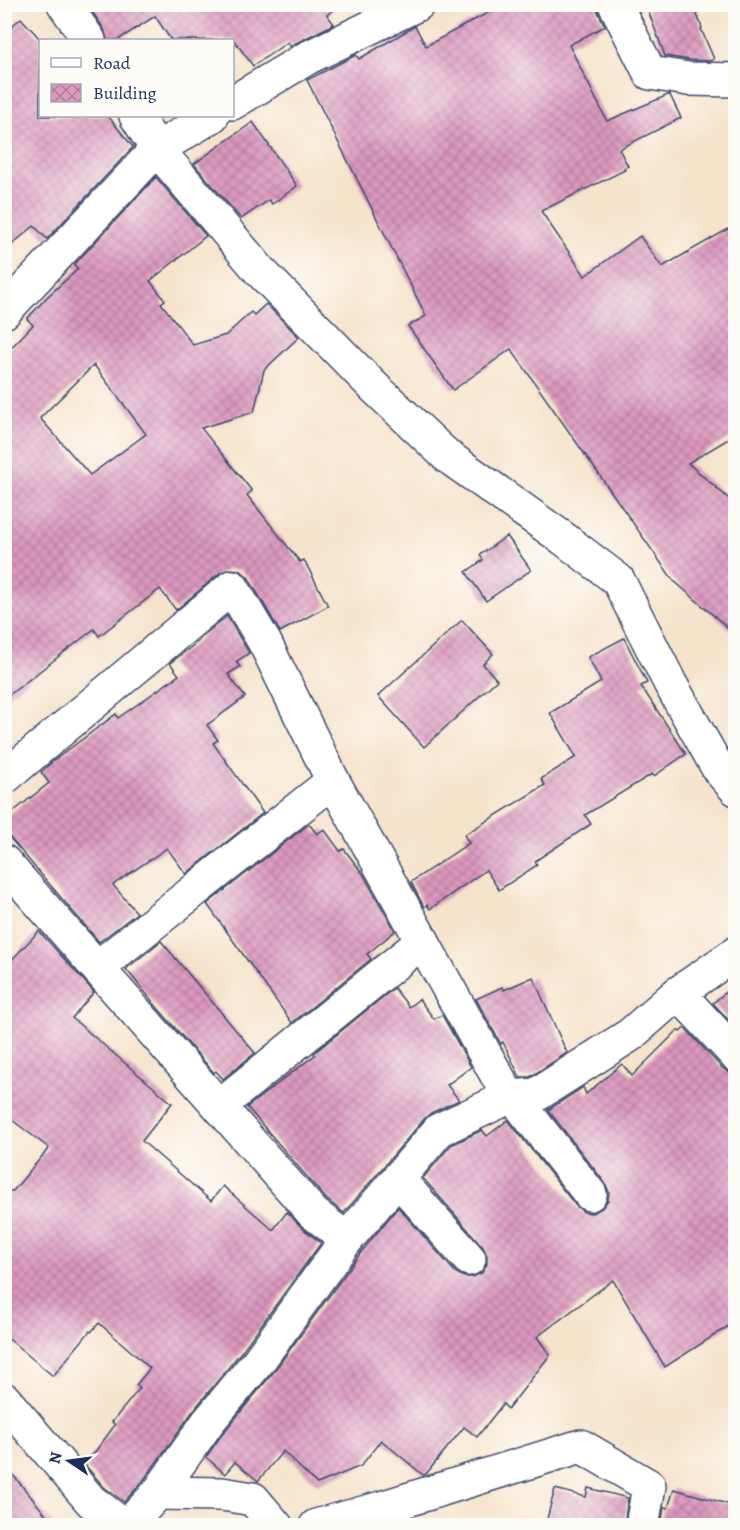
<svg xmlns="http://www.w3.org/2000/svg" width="740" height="1530" font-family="Alegreya,serif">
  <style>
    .building { fill: url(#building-cross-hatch); fill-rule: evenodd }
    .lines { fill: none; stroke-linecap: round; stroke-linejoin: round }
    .minor-casing { stroke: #3c4a6e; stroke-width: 36 }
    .minor { stroke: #fff; stroke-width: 33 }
  </style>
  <defs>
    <pattern id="building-cross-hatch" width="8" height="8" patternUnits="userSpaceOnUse" patternTransform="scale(1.5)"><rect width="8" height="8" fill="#dd98be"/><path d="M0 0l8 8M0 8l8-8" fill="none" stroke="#b27c9e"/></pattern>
  </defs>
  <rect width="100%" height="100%" fill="#fdfcf7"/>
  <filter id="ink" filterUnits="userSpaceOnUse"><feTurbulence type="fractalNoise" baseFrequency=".0167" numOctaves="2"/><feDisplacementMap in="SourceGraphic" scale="12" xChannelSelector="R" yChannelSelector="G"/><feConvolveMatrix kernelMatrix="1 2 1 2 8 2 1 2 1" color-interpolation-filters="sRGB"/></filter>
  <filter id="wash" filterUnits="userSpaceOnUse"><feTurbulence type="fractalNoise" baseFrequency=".008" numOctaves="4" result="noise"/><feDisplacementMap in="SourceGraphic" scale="24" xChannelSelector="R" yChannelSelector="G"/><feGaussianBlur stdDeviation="1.35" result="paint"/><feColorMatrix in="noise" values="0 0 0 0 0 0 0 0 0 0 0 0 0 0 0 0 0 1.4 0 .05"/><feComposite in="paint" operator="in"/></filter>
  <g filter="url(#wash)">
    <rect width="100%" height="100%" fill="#f5e3cb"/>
    <g id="blocks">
      <g class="building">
        <path d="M99,4H341L327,15L334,24L290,46L288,42L253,66L234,40H171L155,16L118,40H107L104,29L91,10Z"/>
        <path d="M504,4H597L598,12L605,26L569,45L607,121L668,95H670L681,118L619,149L628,166L624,168L625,170L541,211L585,276L640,236L662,267L735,225V435L688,463L735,504V634L673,580L511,349L453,390L408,326L426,316L307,80L356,55L359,59L415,26L426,46Z"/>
        <path d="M636,4H693L702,28L701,29L714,59L710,61L690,60L665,56L646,5L639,9Z"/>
        <path d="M21,18L40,39V116H108L133,147L47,239L34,226L4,251V33Z"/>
        <path d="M253,122L297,186L272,204L269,200L241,219L194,164Z"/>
        <path d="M156,177L206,236L150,281L165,300L161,303L193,345L226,335L251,312L254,315L266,304L299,337L264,370L254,412L201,428L252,491L247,495L300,562L304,560L328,606L280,632L248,577L240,570L229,569L220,573L176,610L160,589L99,636L94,629L4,699V355L33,325L27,319L46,298L78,269L74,265ZM94,365L146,434L90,475L40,418Z"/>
        <path d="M507,536L531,570L486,601L466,572L483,560L480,555Z"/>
        <path d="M227,616L249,653L236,662L240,667L228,674L245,697L207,725L218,740L213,743L263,813L186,874L167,848L113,885L137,913L99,942L4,831V819L49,783L41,772L52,762L116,714L118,718L179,675L170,663L199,641V639Z"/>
        <path d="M462,620L493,654L483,664L497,680L424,747L378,696Z"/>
        <path d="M624,638L647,683L641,686L686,754L654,776L652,774L585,815L591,824L535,861L537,865L499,890L486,870L430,909L427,905L424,907L411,882L469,843L464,835L545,785L541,779L576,757L550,713L601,682L588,657Z"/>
        <path d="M309,824L317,834L324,829L340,851L344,849L363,874L395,931L367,954L371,959L292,1023L207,904Z"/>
        <path d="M39,931L94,992L72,1018L172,1103L142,1141L211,1201L223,1186L273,1230L287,1212L302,1228L321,1243L242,1351L193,1411L143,1481L124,1502L104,1487L85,1465L115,1425L112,1422L140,1388L136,1385L150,1368L99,1323L91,1332L90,1331L53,1376L4,1335V1191H13L49,1148L4,1114V968Z"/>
        <path d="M161,941L255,1053L223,1079L216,1071L214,1073L157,1007L126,969Z"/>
        <path d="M533,977L567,1053L530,1077H520L503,1042L501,1044L476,999L502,987L504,990Z"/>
        <path d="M735,984V1027L713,1003Z"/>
        <path d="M394,988L409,1007L419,999L434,1019L442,1015L471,1067L447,1085L459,1100L431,1113L425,1118L344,1213L326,1199L247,1107L315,1055L314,1053Z"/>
        <path d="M685,1028L722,1068L730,1073H735V1322L665,1367L613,1280L537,1337L550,1355L508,1409L503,1404L477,1437L464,1427L426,1474L423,1475L381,1440L361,1466L317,1484L283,1451L258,1481L235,1462L225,1474L206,1457L223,1433L272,1374L362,1251L398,1207L455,1272L464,1277H472L482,1273L487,1264V1256L483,1247L423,1178L451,1145L482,1130L487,1136L508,1120L576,1206L584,1212L592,1213L602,1208L608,1200L609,1192L605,1183L548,1110L583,1087L586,1094L622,1064L632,1076L678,1030L680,1032Z"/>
        <path d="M4,1464L55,1526H4Z"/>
        <path d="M588,1488L628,1498L624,1526H545L555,1489L586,1497Z"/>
        <path d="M674,1489L735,1506V1526H661L664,1507L668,1508Z"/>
      </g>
    </g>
  </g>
  <g filter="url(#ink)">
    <use href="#blocks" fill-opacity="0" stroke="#3c4a6e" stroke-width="1.5"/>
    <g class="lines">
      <g class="minor-casing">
        <g id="minor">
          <path d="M64,4L89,40"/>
          <path d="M615,4L650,73L688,79L736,80"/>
          <path d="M232,103L307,58L418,4"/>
          <path d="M136,116L157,149L260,271L373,386L447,456L564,539L618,580L670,683L719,770L736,789"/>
          <path d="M4,312L157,149L212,116"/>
          <path d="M4,778L232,587L265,643L333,781L509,1097"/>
          <path d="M4,862L313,1213L347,1239"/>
          <path d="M98,967L333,781"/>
          <path d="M678,993L736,1055"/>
          <path d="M513,1096L590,1194"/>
          <path d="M219,1106L423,941"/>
          <path d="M398,1179L469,1259"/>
          <path d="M4,1399L91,1501L124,1526"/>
          <path d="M158,1493L222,1494L253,1499L276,1526"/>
          <path d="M127,1526L158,1493L208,1422L257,1363L347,1239L439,1130L509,1097L536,1095L630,1035L678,993L736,953"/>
          <path d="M316,1526L381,1508L581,1446L649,1486L642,1526"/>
        </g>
      </g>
      <use href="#minor" class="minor"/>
    </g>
  </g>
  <rect width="740" height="1530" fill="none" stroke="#fdfcf7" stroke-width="24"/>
  <rect x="39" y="39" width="195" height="78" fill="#fdfcf7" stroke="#a3aaba" stroke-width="1.5"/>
  <rect x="51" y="58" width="30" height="9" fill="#ffffff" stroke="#a3aaba" stroke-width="1.5"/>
  <text x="93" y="69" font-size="18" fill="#1b2f5e">Road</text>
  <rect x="51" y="84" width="30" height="18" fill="url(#building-cross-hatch)" stroke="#a3aaba" stroke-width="1.5"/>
  <text x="93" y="99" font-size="18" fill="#1b2f5e">Building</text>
  <g transform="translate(69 1461) rotate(283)" stroke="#fdfcf7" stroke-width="4.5" paint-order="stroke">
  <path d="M0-4.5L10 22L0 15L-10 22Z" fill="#1b2f5e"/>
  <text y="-9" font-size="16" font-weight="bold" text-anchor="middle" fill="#1b2f5e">N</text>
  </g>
</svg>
